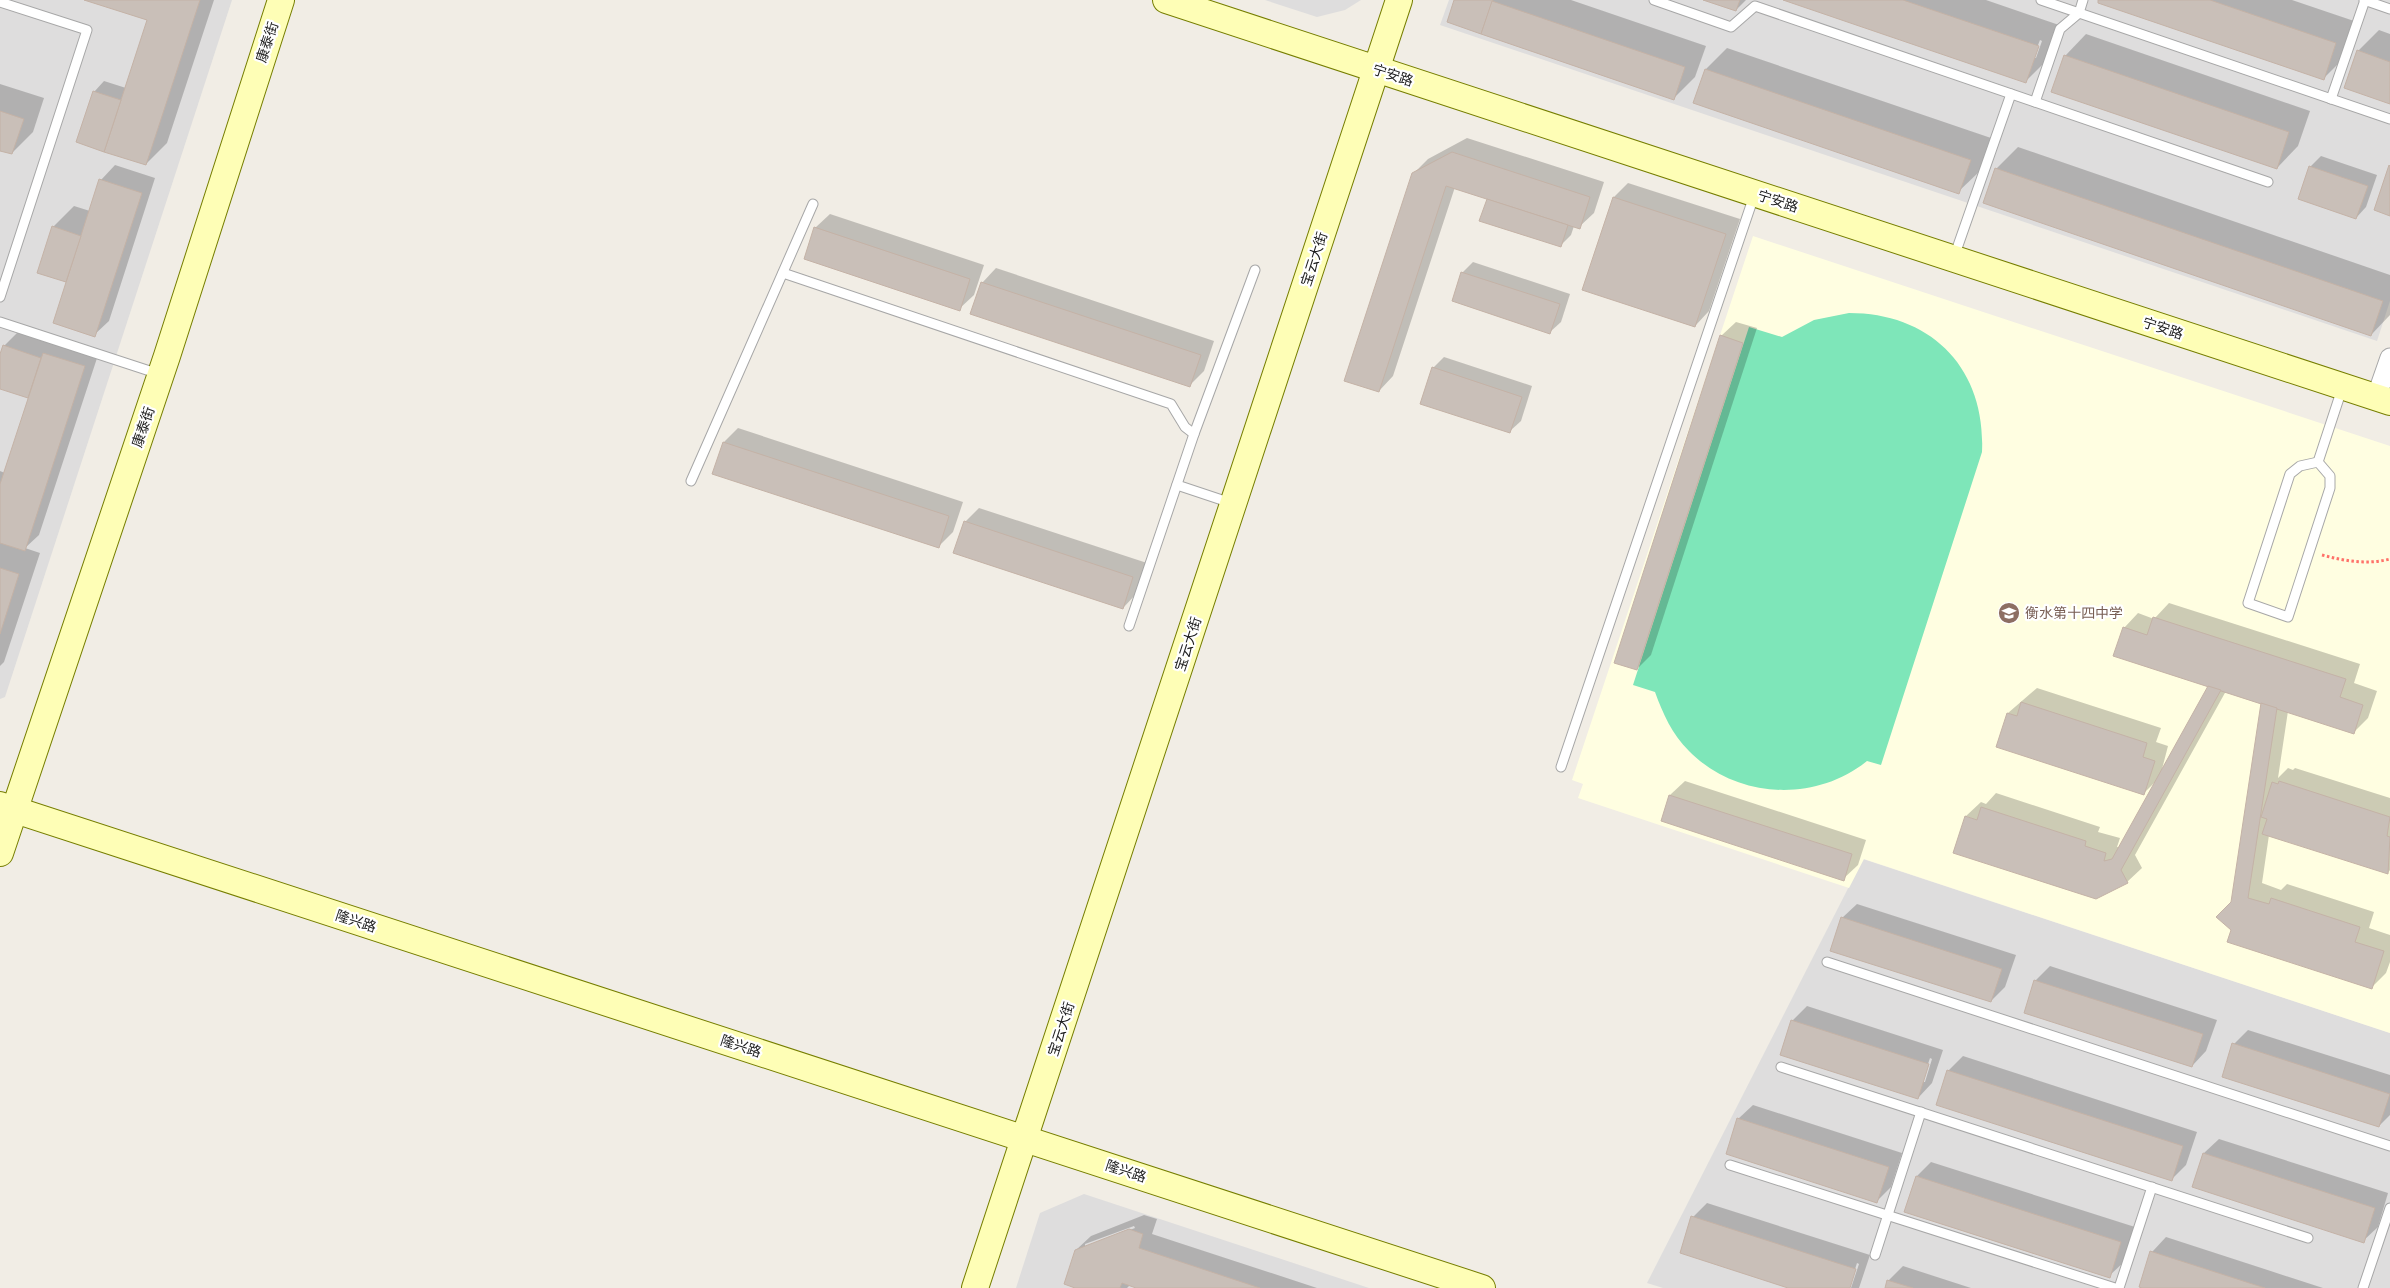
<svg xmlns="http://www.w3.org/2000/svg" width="2390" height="1288" font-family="'Work Sans','Noto Sans SC',sans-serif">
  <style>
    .residential { fill: #dedddd }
    .education { fill: #fffee1 }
    .pitch { fill: #7ee6b9 }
    .shadow { fill: #0003; fill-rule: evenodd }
    .building { fill: #c9bfb8; stroke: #c4b2a6 }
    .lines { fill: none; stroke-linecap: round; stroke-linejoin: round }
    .lane-casing { stroke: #a7a7a7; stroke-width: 11 }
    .street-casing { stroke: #a7a7a7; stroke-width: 21 }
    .secondary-casing { stroke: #767e00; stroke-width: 28 }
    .path { stroke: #ff7169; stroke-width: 3; stroke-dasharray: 2.5 2.5; stroke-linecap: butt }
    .lane { stroke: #fff; stroke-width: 9 }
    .street { stroke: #fff; stroke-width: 19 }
    .secondary { stroke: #fefeb6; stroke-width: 26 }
    .labels { text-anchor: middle; stroke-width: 4.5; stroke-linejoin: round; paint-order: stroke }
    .street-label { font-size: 14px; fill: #202020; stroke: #fff }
    .education-label { font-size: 14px; fill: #785e54; stroke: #fff; text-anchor: start }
  </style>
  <rect width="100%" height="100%" fill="#f1ede5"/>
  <g class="residential">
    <path d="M0,0H232L5,697L0,699Z"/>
    <path d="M1265,0H1361L1345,10L1317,17Z"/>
    <path d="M1449,0H2390V301L2377,341L1440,25Z"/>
    <path d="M1863,859L2390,1033V1288H1663L1647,1283Z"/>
    <path d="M1084,1194L1369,1288H1016L1040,1213Z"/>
  </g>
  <path class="education" d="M1753,236L2390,446V1033L1864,859L1849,888L1578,798L1583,784L1572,780Z"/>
  <path class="pitch" d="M1849,313C1931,313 1986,368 1982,452L1881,765L1867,761C1815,803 1736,799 1689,751C1672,734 1663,714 1655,692L1633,685L1749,327L1782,337L1814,320Z"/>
  <g class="shadow">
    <path d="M88,0H214L167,143L146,164L94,92L104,81L126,88L148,20Z"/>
    <path d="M1456,0H1571L1706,46L1695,77L1674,98Z"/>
    <path d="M1707,0H1746L1736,10Z"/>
    <path d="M1787,0H1986L2059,25L2047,60L2026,81ZM2040,40L2042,41L2036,58H2033Z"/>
    <path d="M2100,0H2292L2357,22L2345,57L2323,79Z"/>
    <path d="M2379,30L2390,34V103L2358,51Z"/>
    <path d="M2086,34L2310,111L2298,146L2277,168L2065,56Z"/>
    <path d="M1727,48L1991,138L1980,171L1958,192L1695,102L1706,69Z"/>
    <path d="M0,84L44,98L33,132L12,153L0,149Z"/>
    <path d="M1467,138L1604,182L1594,213L1579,227L1574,226L1571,235L1560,246L1488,198L1455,187L1393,376L1379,391L1413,174L1428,159Z"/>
    <path d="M2018,147L2390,275V315L2371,335L1996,169Z"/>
    <path d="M2321,156L2377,175L2366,207L2356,218L2300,198L2311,166Z"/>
    <path d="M115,165L155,178L109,321L94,335L69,277L65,281L53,227L74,206L90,211L101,180Z"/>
    <path d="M1628,183L1740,219L1709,311L1695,326L1614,197Z"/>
    <path d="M830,214L984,265L974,295L959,309L815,228Z"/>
    <path d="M1473,262L1570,294L1561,322L1550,332L1462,273Z"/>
    <path d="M996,268L1214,341L1204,371L1190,385L982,283Z"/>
    <path d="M1736,322L1757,328L1651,655L1637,669L1721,336Z"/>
    <path d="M25,325L99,352L39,535L25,548L40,553L4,662L0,666V471L5,473L30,397L0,387V358L4,346Z"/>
    <path d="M1444,357L1532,386L1521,421L1510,431L1433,368Z"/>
    <path d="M738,428L963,502L953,532L938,547L714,473L724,442Z"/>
    <path d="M979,508L1147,563L1137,593L1123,608L965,522Z"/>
    <path d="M2169,603L2360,664L2354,683L2377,691L2368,718L2354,732L2288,711L2278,778L2288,768L2293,770L2295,768L2390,798V870L2388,873L2269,835L2262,883L2281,890L2287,884L2374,912L2369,928L2390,935V962L2386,973L2372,987L2232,930V902L2263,703L2226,691L2135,855L2142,868L2127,882L1966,816L1981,802L1986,804L1996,793L2100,827L2098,832L2120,838L2117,847H2120L2156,781L2144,793L2008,713L2037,688L2161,728L2156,742L2168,746L2161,773L2210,686L2124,628L2138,613L2154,619Z"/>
    <path d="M1685,781L1866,840L1858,865L1843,879L1662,821L1670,795Z"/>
    <path d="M1857,904L2016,955L2005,987L1991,1001L1842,918Z"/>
    <path d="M2050,966L2217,1020L2206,1051L2192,1066L2025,1012L2036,980Z"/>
    <path d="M1807,1006L1943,1050L1932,1083L1918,1098L1792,1021ZM1930,1058L1932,1059L1925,1082H1922Z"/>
    <path d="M2248,1030L2390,1075V1115L2379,1126L2234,1044Z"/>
    <path d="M1963,1056L2197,1132L2186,1165L2172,1179L1948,1071Z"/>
    <path d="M1753,1105L1902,1153L1891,1187L1877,1201L1738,1119Z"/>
    <path d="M2219,1139L2388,1193L2378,1227L2363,1241L2194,1186L2204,1153Z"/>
    <path d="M1931,1162L2135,1227L2124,1262L2109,1276L1917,1176Z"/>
    <path d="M1707,1203L1870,1255L1859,1288H1851L1859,1264L1857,1263L1849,1288H1792L1693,1217Z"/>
    <path d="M1144,1215L1157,1219L1152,1234L1317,1288H1140L1130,1285L1127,1288H1079L1076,1250L1091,1236ZM1134,1226L1135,1228L1085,1247V1244Z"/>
    <path d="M2166,1237L2323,1288H2146L2152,1252Z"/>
    <path d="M1903,1266L1971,1288H1886L1889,1280Z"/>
  </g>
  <g class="building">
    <path d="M84,0H200L146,165L104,152L147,20Z"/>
    <path d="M1454,0H1493L1481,34L1447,22Z"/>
    <path d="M1703,0H1740L1736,11Z"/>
    <path d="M1783,0H1903L2039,46L2026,83Z"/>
    <path d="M2098,0H2210L2336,43L2324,80L2098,3Z"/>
    <path d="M1492,1L1685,67L1674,100L1481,34Z"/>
    <path d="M2357,50L2390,62V104L2344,88Z"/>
    <path d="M2064,55L2289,132L2277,169L2051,92Z"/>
    <path d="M1705,69L1971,160L1959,194L1693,103Z"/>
    <path d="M93,91L121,100L104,152L76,142Z"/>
    <path d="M0,111L24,119L12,154L0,151Z"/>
    <path d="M1452,152L1590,197L1580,229L1446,186L1379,392L1344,381L1412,173Z"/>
    <path d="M2389,165L2390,166V216L2374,210Z"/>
    <path d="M2309,166L2368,186L2356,219L2298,199Z"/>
    <path d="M1995,168L2383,301L2371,336L1983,203Z"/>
    <path d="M99,179L142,193L95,337L53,323Z"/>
    <path d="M1613,197L1726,234L1695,327L1582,290Z"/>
    <path d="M1487,199L1568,225L1561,247L1479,221Z"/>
    <path d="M52,226L81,236L66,282L37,273Z"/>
    <path d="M814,227L970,279L960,311L804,259Z"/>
    <path d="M1461,272L1560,304L1550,334L1452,301Z"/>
    <path d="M981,282L1201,355L1190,387L970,314Z"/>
    <path d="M1720,335L1743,343L1637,670L1614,663Z"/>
    <path d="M3,345L41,358L28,398L0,389V354Z"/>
    <path d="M43,353L85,366L25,551L0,543V484Z"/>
    <path d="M1432,367L1522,397L1510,433L1420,404Z"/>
    <path d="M723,442L949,516L939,548L712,474Z"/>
    <path d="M964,521L1133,577L1123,609L953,553Z"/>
    <path d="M0,568L19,574L0,634Z"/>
    <path d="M2153,617L2346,679L2340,697L2363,705L2354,734L2113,656L2123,627L2147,635Z"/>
    <path d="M2208,686L2221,690L2121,870L2128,883L2096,899L1953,853L1965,816L1977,820L1981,807L2086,841L2085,846L2106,853L2104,861L2112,859Z"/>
    <path d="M2021,702L2147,743L2143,757L2155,761L2144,795L1996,747L2007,713L2017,716Z"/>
    <path d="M2261,703L2277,708L2248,898L2269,904L2271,898L2360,927L2355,942L2384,951L2372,989L2227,942L2231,930L2216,917L2231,902Z"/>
    <path d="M2279,781L2390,817L2387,836L2390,837L2388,874L2262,834L2267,819L2261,817L2272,782L2278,784Z"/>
    <path d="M1669,795L1852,854L1844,881L1661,821Z"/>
    <path d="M1841,917L2002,969L1991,1002L1830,951Z"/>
    <path d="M2034,980L2203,1034L2192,1067L2024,1013Z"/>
    <path d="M1791,1020L1929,1064L1918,1099L1780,1055Z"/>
    <path d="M2232,1043L2390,1094L2379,1127L2222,1077Z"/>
    <path d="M1947,1070L2183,1146L2172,1181L1936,1105Z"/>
    <path d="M1737,1118L1889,1167L1877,1203L1726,1154Z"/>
    <path d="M2203,1153L2375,1208L2364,1243L2192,1187Z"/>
    <path d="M1916,1176L2121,1242L2110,1278L1904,1212Z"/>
    <path d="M1691,1216L1856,1269L1850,1288H1788L1680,1253Z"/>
    <path d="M1129,1229L1143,1234L1139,1248L1260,1288H1136L1122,1283L1120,1288H1075L1064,1284L1075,1250Z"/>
    <path d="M2150,1251L2265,1288H2142L2139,1287Z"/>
    <path d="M1887,1280L1913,1288H1885Z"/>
  </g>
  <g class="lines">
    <g class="lane-casing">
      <g id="lane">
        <path d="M1654,0L1731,27L1755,6L2268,182"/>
        <path d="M2041,0L2390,119"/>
        <path d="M2364,0L2390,9"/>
        <path d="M0,2L87,30L0,297"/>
        <path d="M2331,99L2365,0"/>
        <path d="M2035,102L2060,29L2079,13L2083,0"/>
        <path d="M1954,257L2011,94"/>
        <path d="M783,273L1171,404L1185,427L1194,434"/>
        <path d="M0,322L159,374"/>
        <path d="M2318,462L2330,476V488L2288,617L2248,603L2290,474L2300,466Z"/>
        <path d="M2318,462L2342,389"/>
        <path d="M691,481L813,204"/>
        <path d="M1177,485L1231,503"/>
        <path d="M1129,626L1194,434L1255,270"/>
        <path d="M1561,767L1754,196"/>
        <path d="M1827,962L2390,1146"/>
        <path d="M1781,1067L2308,1238"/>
        <path d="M1730,1165L2115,1288"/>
        <path d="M1875,1255L1921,1112"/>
        <path d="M2119,1288L2152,1187"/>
        <path d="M2363,1288L2390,1208"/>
      </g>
    </g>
    <g class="street-casing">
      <path id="street" d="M2376,398L2390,358"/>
    </g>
    <g class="secondary-casing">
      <g id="secondary">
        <path d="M1166,0L2390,402"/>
        <path d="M0,805L1482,1288"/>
        <path d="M0,853L167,356L281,0"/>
        <path d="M975,1288L1399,0"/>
      </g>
    </g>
    <path class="path" d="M2322,555C2345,561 2367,565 2390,559"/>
    <use href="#lane" class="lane"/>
    <use href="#street" class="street"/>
    <use href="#secondary" class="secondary"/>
  </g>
  <defs>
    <g id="school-disc" transform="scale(1.125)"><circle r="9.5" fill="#8d6e63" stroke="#fff"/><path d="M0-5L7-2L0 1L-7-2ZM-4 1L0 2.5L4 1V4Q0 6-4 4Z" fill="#fff"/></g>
  </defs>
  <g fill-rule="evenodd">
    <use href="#school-disc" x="2009" y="613"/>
  </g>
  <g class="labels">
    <g class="street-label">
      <text transform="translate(267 42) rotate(-72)" y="5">康泰街</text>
      <text transform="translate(1393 75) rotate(18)" y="5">宁安路</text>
      <text transform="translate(1778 201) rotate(18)" y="5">宁安路</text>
      <text transform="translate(1314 259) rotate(-72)" y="5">宝云大街</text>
      <text transform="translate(2163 328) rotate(18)" y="5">宁安路</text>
      <text transform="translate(143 427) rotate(-71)" y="5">康泰街</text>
      <text transform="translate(1188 644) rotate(-72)" y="5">宝云大街</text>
      <text transform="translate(356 921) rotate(18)" y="5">隆兴路</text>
      <text transform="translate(1061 1029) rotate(-72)" y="5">宝云大街</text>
      <text transform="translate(741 1046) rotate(18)" y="5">隆兴路</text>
      <text transform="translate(1126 1171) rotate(18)" y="5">隆兴路</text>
    </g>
    <g class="education-label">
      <text x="2025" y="618">衡水第十四中学</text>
    </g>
  </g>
</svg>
